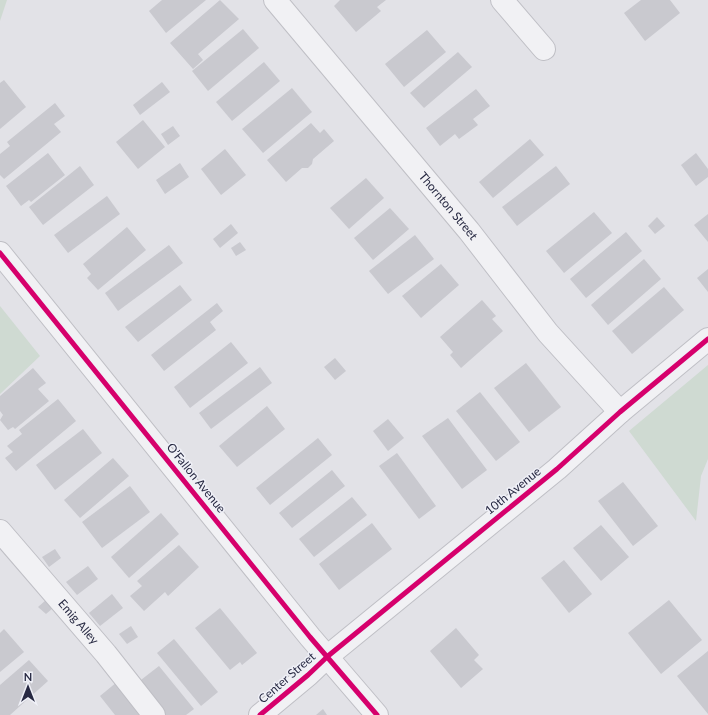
<svg xmlns="http://www.w3.org/2000/svg" width="708" height="715" font-family="Lato,sans-serif">
  <style>
    .green { fill: #cfdad2 }
    .building { fill: #c9c9cf }
    .lines { fill: none; stroke-linecap: round; stroke-linejoin: round }
    .minor-casing { stroke: #bfbfc5; stroke-width: 24 }
    .minor { stroke: #f1f1f4; stroke-width: 22 }
    .cycleway-casing { stroke: #eff0f7; stroke-width: 8 }
    .cycleway { stroke: #d6006c; stroke-width: 5 }
    .labels { text-anchor: middle; stroke-width: 3; stroke-linejoin: round; paint-order: stroke }
    .street-label { font-size: 12px; fill: #272942; stroke: #eff0f7 }
  </style>
  <rect width="100%" height="100%" fill="#e2e2e7"/>
  <g class="green">
    <path d="M0,0H7L0,21Z"/>
    <path d="M0,306L40,356L0,394Z"/>
    <path d="M708,365V459L701,476L696,521L629,431Z"/>
  </g>
  <g class="building">
    <path d="M162,0H206L166,33L149,11Z"/>
    <path d="M220,0L239,19L198,54L203,60L193,69L170,43Z"/>
    <path d="M340,0H386L377,7L381,11L356,32L334,6Z"/>
    <path d="M641,0H670L680,13L645,41L624,13Z"/>
    <path d="M243,29L259,48L208,91L192,71Z"/>
    <path d="M427,30L446,52L404,87L385,64Z"/>
    <path d="M458,52L472,67L424,108L410,93Z"/>
    <path d="M264,62L280,81L232,121L216,102Z"/>
    <path d="M4,80L26,107L0,129V83Z"/>
    <path d="M162,82L170,92L140,115L133,105Z"/>
    <path d="M292,88L312,112L263,153L242,129Z"/>
    <path d="M476,89L490,106L473,119L478,125L459,139L455,134L440,146L426,128Z"/>
    <path d="M55,103L65,116L54,124L61,132L4,179L0,175V154L10,146L7,142Z"/>
    <path d="M143,120L165,147L138,169L116,142Z"/>
    <path d="M311,123L320,133L324,129L334,141L313,159L312,164L308,168H302L286,182L267,160Z"/>
    <path d="M173,126L180,136L168,145L161,134Z"/>
    <path d="M530,139L544,155L493,198L479,182Z"/>
    <path d="M225,149L246,175L221,195L201,169Z"/>
    <path d="M48,153L65,175L31,202L29,200L21,206L6,186Z"/>
    <path d="M696,153L708,169V177L696,186L681,165Z"/>
    <path d="M180,163L189,177L165,194L156,180Z"/>
    <path d="M80,166L94,185L43,225L29,207Z"/>
    <path d="M556,166L570,184L517,226L502,207Z"/>
    <path d="M366,178L384,198L349,229L330,208Z"/>
    <path d="M107,196L120,214L68,253L54,235Z"/>
    <path d="M390,208L409,229L373,260L354,238Z"/>
    <path d="M594,212L612,233L564,273L546,251Z"/>
    <path d="M708,214V242L694,225Z"/>
    <path d="M657,217L665,226L655,234L648,226Z"/>
    <path d="M231,224L238,233L220,248L213,239Z"/>
    <path d="M127,227L146,250L98,290L87,278L91,274L83,264Z"/>
    <path d="M626,232L642,251L586,298L570,279Z"/>
    <path d="M415,235L434,259L388,294L369,271Z"/>
    <path d="M240,242L246,250L236,256L231,248Z"/>
    <path d="M169,245L183,263L118,311L105,293Z"/>
    <path d="M644,259L661,279L608,325L591,305Z"/>
    <path d="M441,264L459,285L421,318L402,296Z"/>
    <path d="M708,269V292L697,278Z"/>
    <path d="M180,285L192,300L138,342L125,327Z"/>
    <path d="M664,287L684,310L632,354L612,331Z"/>
    <path d="M482,300L496,316L492,319L503,331L461,368L450,355L453,352L440,337Z"/>
    <path d="M217,303L223,311L210,322L216,330L164,371L151,355Z"/>
    <path d="M231,342L248,363L190,408L174,387Z"/>
    <path d="M335,358L346,371L335,380L324,367Z"/>
    <path d="M526,363L561,407L529,432L494,388Z"/>
    <path d="M260,367L272,383L211,429L199,413Z"/>
    <path d="M33,368L46,383L38,389L49,401L15,429L13,427L8,430L0,420L3,415L0,411V396Z"/>
    <path d="M480,392L520,442L496,461L456,411Z"/>
    <path d="M58,399L76,421L16,471L5,458L13,452L7,446L22,434L19,430Z"/>
    <path d="M267,406L285,429L237,467L219,446Z"/>
    <path d="M448,418L487,470L462,489L422,436Z"/>
    <path d="M388,419L404,438L388,451L373,431Z"/>
    <path d="M83,429L102,453L55,490L36,465Z"/>
    <path d="M318,438L332,455L270,505L256,488Z"/>
    <path d="M397,453L436,506L419,519L379,466Z"/>
    <path d="M113,458L129,476L80,518L64,500Z"/>
    <path d="M332,470L345,486L292,528L279,513Z"/>
    <path d="M623,482L658,526L633,546L598,501Z"/>
    <path d="M130,486L150,512L102,548L82,522Z"/>
    <path d="M352,497L367,515L314,557L299,539Z"/>
    <path d="M161,513L179,534L129,578L111,557Z"/>
    <path d="M372,523L392,549L339,590L319,564Z"/>
    <path d="M601,525L629,557L601,581L573,548Z"/>
    <path d="M179,545L199,567L168,596L165,592L144,611L130,596L142,586L137,581Z"/>
    <path d="M55,549L61,558L49,567L42,557Z"/>
    <path d="M564,560L592,594L569,613L541,578Z"/>
    <path d="M88,566L98,579L77,595L66,582Z"/>
    <path d="M112,594L123,608L100,626L89,613Z"/>
    <path d="M46,600L53,608L46,614L38,607Z"/>
    <path d="M669,600L702,640L661,674L628,633Z"/>
    <path d="M220,608L257,653L242,665L240,662L230,670L195,628Z"/>
    <path d="M131,626L138,637L127,644L119,634Z"/>
    <path d="M456,628L479,655L474,660L483,669L461,688L430,651Z"/>
    <path d="M4,629L24,652L0,672V633Z"/>
    <path d="M174,639L218,692L201,706L157,653Z"/>
    <path d="M708,651V714L677,676Z"/>
    <path d="M29,660L48,681L10,715H0V685Z"/>
    <path d="M159,666L194,709L186,715H164L137,683Z"/>
    <path d="M117,682L143,715H115L100,696Z"/>
    <path d="M323,709L327,715H316Z"/>
  </g>
  <g class="lines">
    <g class="minor-casing">
      <g id="minor">
        <path id="s1" d="M275,0L469,231L548,333L620,412"/>
        <path d="M502,0L544,49"/>
        <path d="M0,253L310,637L377,715"/>
        <path id="s2" d="M0,531L106,654L154,715"/>
        <path d="M260,715L308,675L328,656L557,469L620,412L708,339"/>
      </g>
    </g>
    <use href="#minor" class="minor"/>
    <g class="cycleway-casing">
      <g id="cycleway">
        <path d="M0,253L310,637L377,715"/>
        <path d="M260,715L308,675L328,656L557,469L620,412L708,339"/>
      </g>
    </g>
    <use href="#cycleway" class="cycleway"/>
  </g>
  <g class="labels">
    <g class="street-label">
      <text dy="4" stroke="none"><textPath href="#s1" startOffset="269">Thornton Street</textPath></text>
      <text transform="translate(196 478) rotate(51)" y="4">O’Fallon Avenue</text>
      <text transform="translate(513 491) rotate(-39)" y="4">10th Avenue</text>
      <text dy="4" stroke="none"><textPath href="#s2" startOffset="120">Emig Alley</textPath></text>
      <text transform="translate(287 678) rotate(-41)" y="4">Center Street</text>
    </g>
  </g>
  <g transform="translate(28 687)" stroke="#eff0f7" stroke-width="3" paint-order="stroke">
  <path d="M0-3L7 15L0 10L-7 15Z" fill="#272942"/>
  <text y="-6" font-size="11" font-weight="bold" text-anchor="middle" fill="#272942">N</text>
  </g>
</svg>
